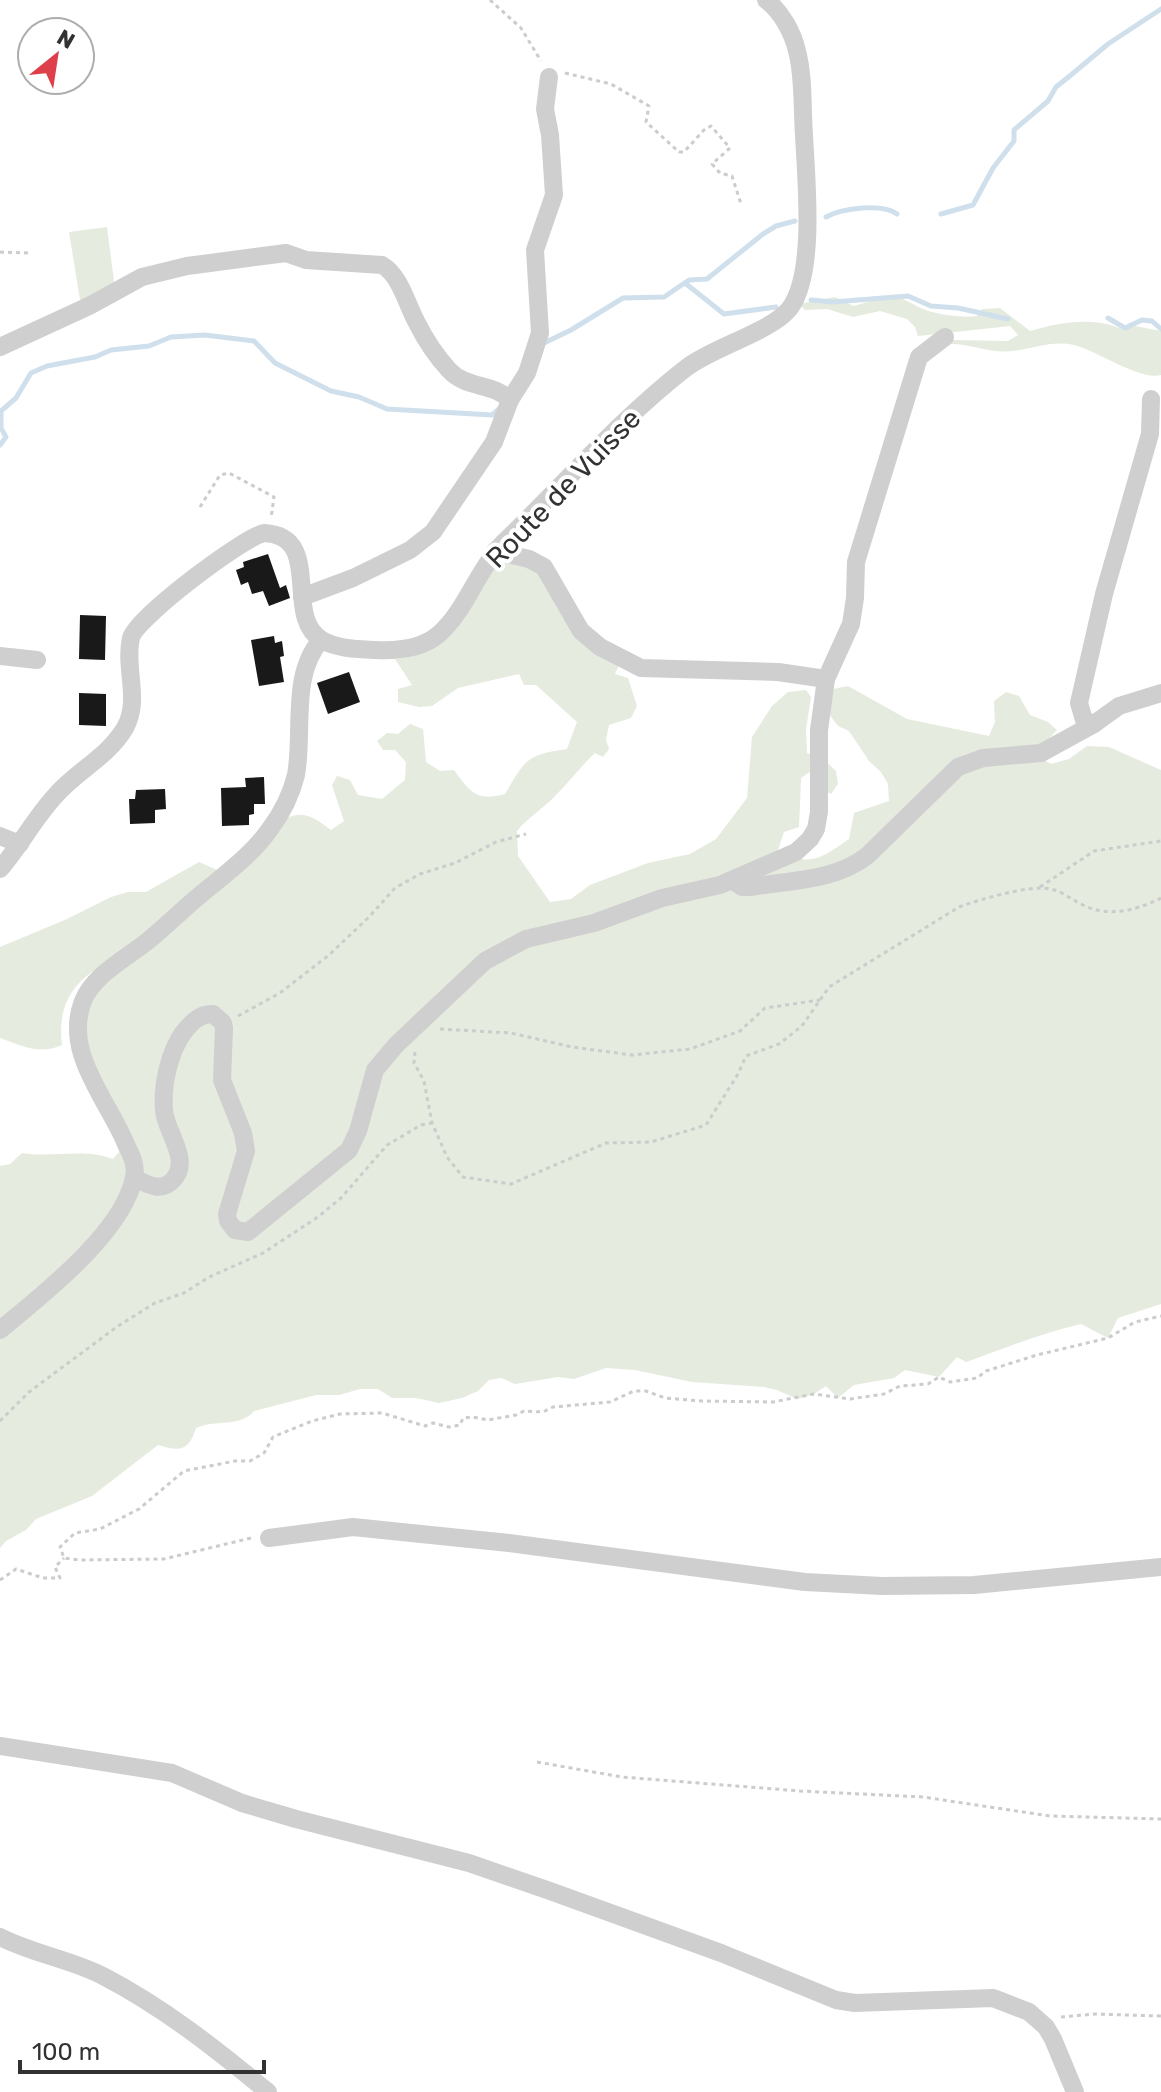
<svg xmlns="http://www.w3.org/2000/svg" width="1161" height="2092" font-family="Rubik,sans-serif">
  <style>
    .green { fill: #e5ebde }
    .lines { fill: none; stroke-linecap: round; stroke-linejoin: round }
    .stream { stroke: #cfe0ec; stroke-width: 5 }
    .building { fill: #191919 }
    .path { stroke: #ccc; stroke-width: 3; stroke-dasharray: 4 4; stroke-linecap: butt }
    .minor { stroke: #cfcfcf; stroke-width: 18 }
    .labels { text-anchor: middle; stroke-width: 8; stroke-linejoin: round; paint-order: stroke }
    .street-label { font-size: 28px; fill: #323232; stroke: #fff }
  </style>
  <rect width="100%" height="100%" fill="#fff"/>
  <g class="green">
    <path d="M107,227L115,289L81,306L69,232Z"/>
    <path d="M891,295C906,298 918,309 932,312C942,315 967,318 977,316L982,309L1000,308L1030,331C1060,322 1095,316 1124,330L1135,326L1161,331V375C1140,381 1096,350 1074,345C1051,340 1033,349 1012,351C991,354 970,343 949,344L953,340L1008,341L1018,335L1010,326L918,336L915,327L907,319L880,311L853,317L827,309L805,310L799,304L802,300L804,303L835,297L854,306Z"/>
    <path d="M498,556L534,567L620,663L615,674L628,678L637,706L631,718L609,725L606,740L609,749L603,757L595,753C581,766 569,782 555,796C543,809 528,817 517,831L518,856L550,902L571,899L590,885L648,863L690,854L716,839L747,798L752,737L772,706L788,692L806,690L811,697L806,729L807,753L823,759L836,771L838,784L831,794L821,788L811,771L801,778L799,827L784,832L778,850C809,868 822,858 849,839L854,813L889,801L888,784L881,772L869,761L849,731L838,726L829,714L833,689L848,686L907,719L989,736L995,722L994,701L1006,692L1019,696L1030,715L1048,722L1057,730L1035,754L1051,764L1069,759L1087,746L1109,747L1161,770V1304L1118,1318L1108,1338L1081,1324C1041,1333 1006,1348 966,1362L957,1357L939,1377L905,1370L894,1378L854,1385L838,1398L826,1386L814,1394L797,1399L777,1390L764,1387L692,1382L635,1370L606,1368L574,1379L558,1377L515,1384L501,1378L489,1380L478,1391L462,1398L439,1403L416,1398H392L378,1389H360L339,1395H316L254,1411C240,1428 215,1419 196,1428C189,1451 180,1452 158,1445L92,1496L36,1519L26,1530L6,1541L0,1548V1166L10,1164L22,1153C53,1158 83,1148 113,1159L130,1139L93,1068L84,1020L94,978L92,972C66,990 58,1015 62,1045C40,1055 22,1046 0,1038V947L67,919L111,897L128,892H146L199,862L224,873C243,855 275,812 304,815C314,817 323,824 331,830L344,821L332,785L337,776L350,780L358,795L382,799L405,780L406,762L395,750H383L377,741L387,733L398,734L410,724L423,729L426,762L440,771L454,770C470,792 477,802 505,794C525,760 526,755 567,749L577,722L536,685H524L519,674L458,688L432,706L419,707L398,702V689L412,685L395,659L414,656Z"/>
  </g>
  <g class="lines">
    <g class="stream">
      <path d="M941,214L973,205L993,168L1014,141V130L1048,101L1056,87L1071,75L1108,44L1161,9"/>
      <path d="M826,217C842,208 883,203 897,214"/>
      <path d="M685,283L724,314L776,307"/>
      <path d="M811,300L833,302L908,296L931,306L958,308L1008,319"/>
      <path d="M1108,318L1125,328L1142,320L1152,321L1161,329"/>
      <path d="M544,343L571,330L623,298L664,297L689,280L707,279L763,234L776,226L795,221"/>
      <path d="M0,445L6,437L1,428V411L16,398L31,373L47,366L95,357L111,350L149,346L171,337L205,335L254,341L275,363L331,391L359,397L387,409L492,415L499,409"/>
    </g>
  </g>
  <g class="building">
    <path d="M268,554L280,588L286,585L290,598L269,606L263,591L252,594L248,582L241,585L236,570L244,567L243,562Z"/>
    <path d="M80,615L106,616L105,660L79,659Z"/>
    <path d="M274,636L275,643L282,641L284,656L280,657L284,682L259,686L251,640Z"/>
    <path d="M349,672L360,702L328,714L317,683Z"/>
    <path d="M79,693L106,694V726L79,725Z"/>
    <path d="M264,777L265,804H254V814L249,815V825L222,826L221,788L246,787L245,778Z"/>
    <path d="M165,789L166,809L155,810V823L130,824L129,799H135L136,790Z"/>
  </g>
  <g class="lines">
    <g class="path">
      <path d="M490,0L521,28L541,61"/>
      <path d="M565,73L611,84L649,106L646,122L679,152H684L704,130L711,126L730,148L712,164L720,173L732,176L741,204"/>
      <path d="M0,252L30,253"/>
      <path d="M200,507L220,475L229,473L274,497L271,518"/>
      <path d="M1040,887L1094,851L1161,841"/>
      <path d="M238,1016L280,993L329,955L369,917L395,888L420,874L455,863L496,842L526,834"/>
      <path d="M440,1029L511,1033L572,1047L632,1055L690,1049L740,1031L765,1008L820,1000"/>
      <path d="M415,1052L414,1063L424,1081L432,1123L447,1157L463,1177L511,1184L606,1143L651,1142L706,1125L738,1074L746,1056L779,1044L802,1026L829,987L959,907C978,900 1032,884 1050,889C1062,891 1072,900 1083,905C1109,918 1137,910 1161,898"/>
      <path d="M0,1421L29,1392L118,1326L155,1303L184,1293L209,1277L263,1253L318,1217L341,1198L387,1145L421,1125L432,1123"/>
      <path d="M251,1538L164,1559L80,1560L64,1558L60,1547L75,1533L100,1529L139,1509L184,1471L235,1461H250L264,1453L273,1437L312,1421L340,1414L382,1413L425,1426L433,1423L449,1427L460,1425L463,1418L473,1417L488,1420L516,1415L524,1411L543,1412L553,1407L610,1402L634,1391H646L665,1398L701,1401L773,1402L814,1394L850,1399L884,1394L900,1386L928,1384L939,1377L950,1382L977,1378L986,1371L1037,1355L1108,1338L1135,1322L1161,1316"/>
      <path d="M0,1580L16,1569L43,1578H60L55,1567L64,1558"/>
      <path d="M537,1762L622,1777L800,1791L923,1797L1050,1816L1161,1819"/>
      <path d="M1061,2017L1095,2014L1161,2016"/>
    </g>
    <g class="minor">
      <path d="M0,347L89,306L142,277L187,266L286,253L306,260L382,265C400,275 407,305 417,323C425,339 437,357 449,370C466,389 494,383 510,400L494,442L433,532L410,550L353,578L302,597"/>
      <path d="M1151,399L1150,434L1104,594L1079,703L1084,720L1094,724L1119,706L1161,693"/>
      <path d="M510,400L527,373L540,333L535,250L554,195L550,135L545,109L549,77"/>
      <path d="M495,551L529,559L544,567L581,631L600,647L641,668L778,672L826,679"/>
      <path d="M0,656L37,660"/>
      <path d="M0,836L20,844"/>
      <path d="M0,869C20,846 34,819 55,796C76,771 107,758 125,728C141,700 124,668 131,638C136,618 242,538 264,533C325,536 282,617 322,640C337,649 359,649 376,650C398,651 422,649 439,634C466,610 477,571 502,544C563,486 619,420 686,368C713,347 773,331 790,308C816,273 806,178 804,135C802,108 804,77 797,51C793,33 781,11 766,0"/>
      <path d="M732,880L742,887H751C791,880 836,881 868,855L958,767L983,758L1041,753L1094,724"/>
      <path d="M134,1178C147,1184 161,1193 173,1180C192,1160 165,1131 164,1110C162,1085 169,1053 183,1033C191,1023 200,1013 213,1014L223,1023L224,1028L222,1080L243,1133L246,1151L227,1214L228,1221L235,1230L248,1232L349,1150L358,1131L375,1070L396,1045L485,961L526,939L594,923L662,898L720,885L796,852L810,839L816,829L819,812V730L826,679L851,624L855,598L856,562L919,357L945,337"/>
      <path d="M0,1330C41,1296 124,1232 134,1177C137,1164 130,1153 125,1142C107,1099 63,1052 83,1001C94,974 127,958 149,940C166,926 182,910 199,896C224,875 251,856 270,829C282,813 291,795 296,775C304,732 290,675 321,640"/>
      <path d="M269,1538L353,1527L509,1543L805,1582L882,1586L974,1585L1161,1567"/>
      <path d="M0,1746L172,1773L242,1803L296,1819L469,1863L550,1891L721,1953L836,2000L855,2003L993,1998L1029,2012L1046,2027L1053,2039L1075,2092"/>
      <path d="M0,1937C33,1954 70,1959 103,1976C163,2007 216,2049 268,2092"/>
    </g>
  </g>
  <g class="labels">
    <g class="street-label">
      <text transform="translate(563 488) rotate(-46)" y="10">Route de Vuisse</text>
    </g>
  </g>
  <g transform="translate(56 56) rotate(30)"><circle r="38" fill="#ffffff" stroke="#adadad" stroke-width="2"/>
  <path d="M0-6L14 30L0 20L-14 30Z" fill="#dd404a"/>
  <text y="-12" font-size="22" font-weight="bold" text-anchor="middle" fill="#323232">N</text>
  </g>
  <path d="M20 2060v12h244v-12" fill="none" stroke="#323232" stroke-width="4"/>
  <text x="32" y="2060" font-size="24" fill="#323232" stroke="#ffffff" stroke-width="6" paint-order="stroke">100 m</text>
</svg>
